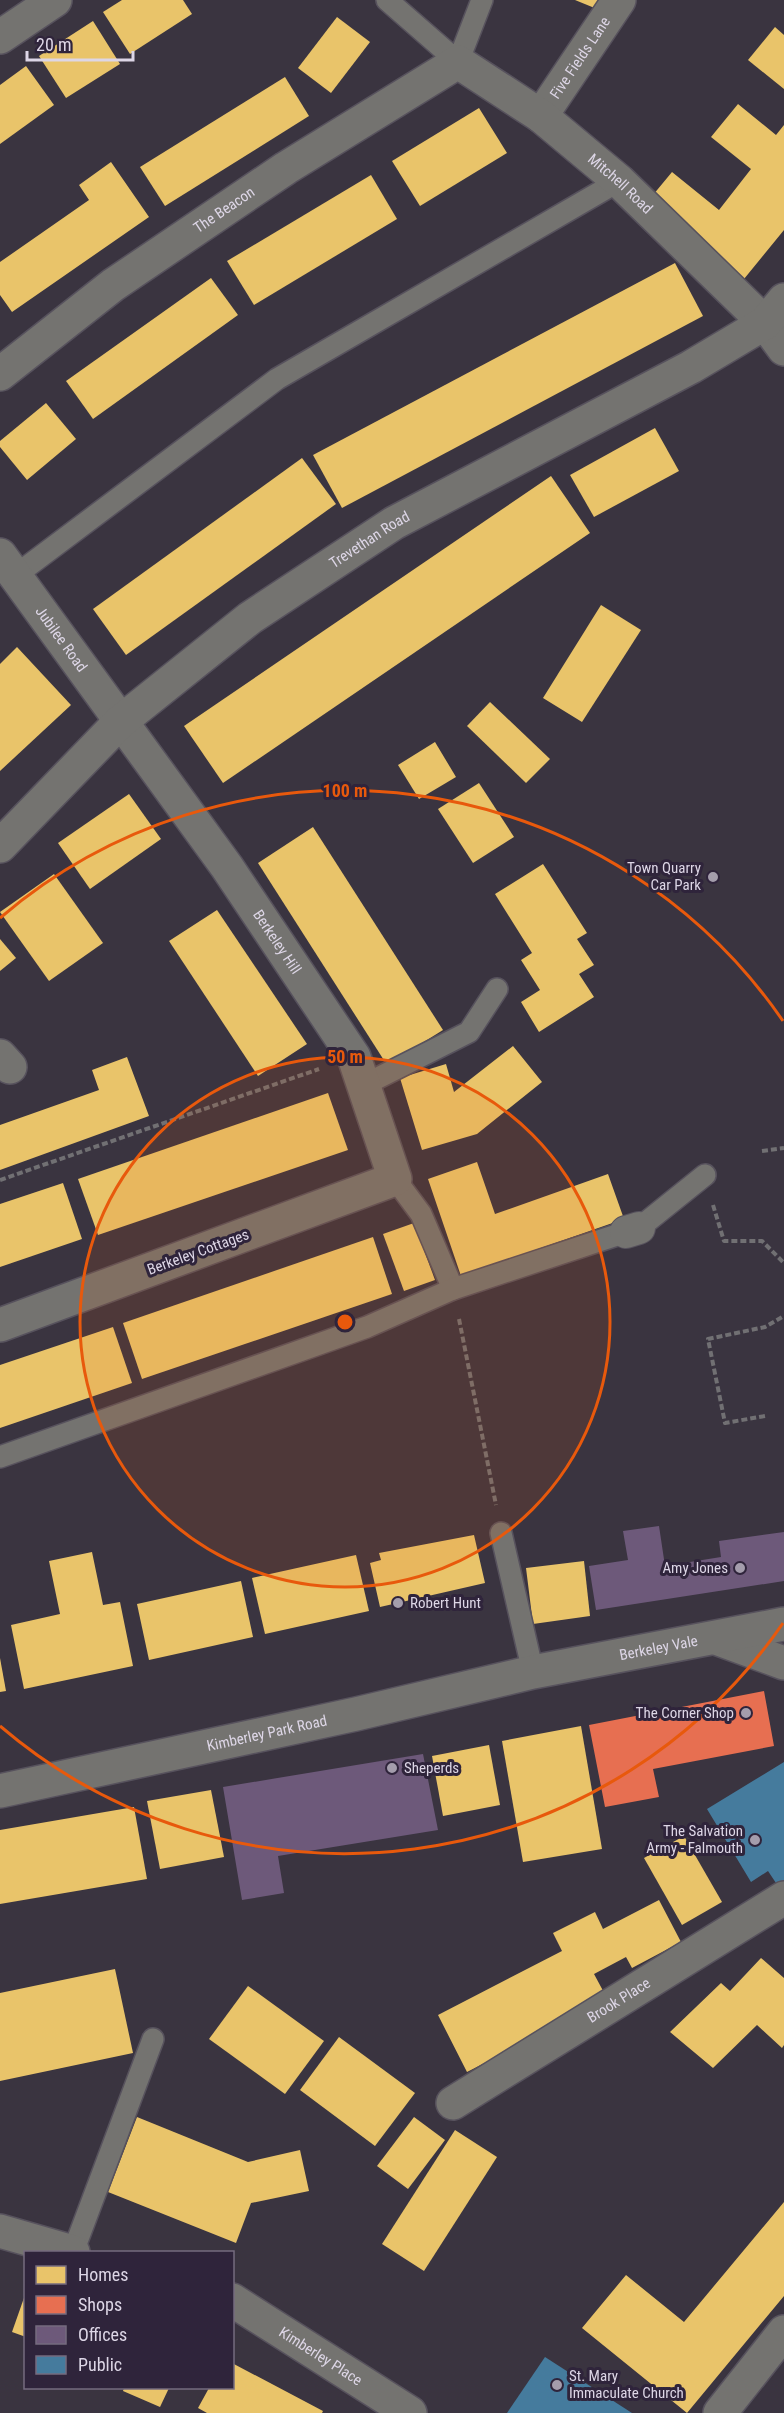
<svg xmlns="http://www.w3.org/2000/svg" width="784" height="2413" font-family="'Roboto Condensed',sans-serif">
  <style>
    .homes { fill: #e9c46a }
    .shops { fill: #e76f51 }
    .offices { fill: #6d597a }
    .public { fill: #457b9d }
    .lines { fill: none; stroke-linecap: round; stroke-linejoin: round }
    .service-casing { stroke: #57525d; stroke-width: 24 }
    .pedestrian-casing { stroke: #57525d; stroke-width: 34 }
    .minor-casing { stroke: #57525d; stroke-width: 36 }
    .tertiary-casing { stroke: #57525d; stroke-width: 36 }
    .path { stroke: #717073; stroke-width: 4; stroke-dasharray: 6 3; stroke-linecap: butt }
    .service { stroke: #747370; stroke-width: 21 }
    .pedestrian { stroke: #747370; stroke-width: 32 }
    .minor { stroke: #747370; stroke-width: 33 }
    .tertiary { stroke: #747370; stroke-width: 33 }
    .ring { fill: none; stroke: #e8590c; stroke-width: 3 }
    .poi-dot { fill: #a49dac; stroke: #2f243b; stroke-width: 2 }
    .labels { text-anchor: middle; stroke-width: 6; stroke-linejoin: round; paint-order: stroke }
    .street-label { font-size: 15px; fill: #ddd6e6; stroke: #2f243b }
    .poi-label { font-size: 15px; fill: #ddd6e6; stroke: #2f243b; text-anchor: end }
    .centre { fill: #e8590c; stroke: #2f243b; stroke-width: 3 }
    .ring-label { font-size: 18px; text-anchor: middle; font-weight: bold; fill: #e8590c; stroke: #2f243b; stroke-width: 6; stroke-linejoin: round; paint-order: stroke }
  </style>
  <rect width="100%" height="100%" fill="#3a3440"/>
  <g class="homes">
    <path d="M122,0H183L192,14L130,54L103,12Z"/>
    <path d="M575,0H601L597,9Z"/>
    <path d="M337,17L370,42L331,93L298,68Z"/>
    <path d="M93,21L120,64L66,98L39,56Z"/>
    <path d="M775,27L784,35V89L748,60Z"/>
    <path d="M26,66L54,105L0,144V85Z"/>
    <path d="M285,77L309,116L165,206L140,167Z"/>
    <path d="M738,104L776,135L784,125V230L744,279L648,201L672,172L719,210L751,169L711,137Z"/>
    <path d="M479,108L507,153L420,206L392,161Z"/>
    <path d="M111,162L149,217L12,312L0,295V262L89,200L79,185Z"/>
    <path d="M371,175L397,219L254,305L227,261Z"/>
    <path d="M675,263L703,316L342,508L313,455Z"/>
    <path d="M211,278L238,315L93,419L66,381Z"/>
    <path d="M46,403L76,439L27,480L0,447V441Z"/>
    <path d="M655,428L679,471L594,517L570,475Z"/>
    <path d="M302,458L336,504L126,655L93,609Z"/>
    <path d="M551,476L590,533L223,783L184,726Z"/>
    <path d="M601,605L641,630L582,722L543,698Z"/>
    <path d="M17,647L71,705L0,771V664Z"/>
    <path d="M490,702L550,759L526,783L467,726Z"/>
    <path d="M435,742L456,777L419,799L398,765Z"/>
    <path d="M479,783L514,837L473,863L438,809Z"/>
    <path d="M129,794L161,839L90,889L58,843Z"/>
    <path d="M313,827L443,1030L387,1065L258,863Z"/>
    <path d="M543,864L587,933L577,939L594,965L579,974L594,997L539,1032L521,1002L540,990L521,960L532,953L495,894Z"/>
    <path d="M54,874L103,943L49,981L0,912Z"/>
    <path d="M217,910L307,1044L258,1076L169,941Z"/>
    <path d="M0,939L16,958L0,971Z"/>
    <path d="M513,1046L542,1082L477,1134L422,1150L400,1078L446,1064L454,1092Z"/>
    <path d="M127,1057L149,1116L0,1170V1125L99,1090L92,1070Z"/>
    <path d="M328,1093L348,1150L98,1235L78,1179Z"/>
    <path d="M477,1162L495,1214L608,1174L624,1219L461,1276L428,1179Z"/>
    <path d="M63,1183L82,1239L0,1267V1204Z"/>
    <path d="M414,1223L435,1280L404,1291L383,1234Z"/>
    <path d="M373,1237L392,1294L142,1379L123,1323Z"/>
    <path d="M113,1327L132,1383L0,1428V1365Z"/>
    <path d="M474,1535L485,1583L380,1607L370,1563L381,1560L379,1553Z"/>
    <path d="M92,1552L103,1605L120,1602L133,1666L24,1689L11,1625L60,1614L49,1561Z"/>
    <path d="M356,1555L369,1611L265,1634L252,1578Z"/>
    <path d="M584,1561L590,1616L533,1624L526,1568Z"/>
    <path d="M241,1581L253,1637L149,1660L137,1604Z"/>
    <path d="M0,1658L6,1691L0,1692Z"/>
    <path d="M581,1726L602,1849L523,1862L502,1741Z"/>
    <path d="M489,1745L500,1805L443,1816L432,1756Z"/>
    <path d="M211,1790L224,1857L160,1869L147,1801Z"/>
    <path d="M134,1807L147,1879L0,1904V1830Z"/>
    <path d="M684,1836L722,1902L682,1925L644,1858Z"/>
    <path d="M659,1900L681,1942L632,1968L626,1957L594,1974L608,2000L467,2072L438,2015L562,1951L553,1933L595,1912L603,1929Z"/>
    <path d="M761,1958L784,1978V2045L782,2048L757,2025L713,2068L670,2032L721,1983L730,1991Z"/>
    <path d="M115,1969L133,2053L0,2081V1993Z"/>
    <path d="M248,1986L324,2041L285,2094L209,2039Z"/>
    <path d="M339,2037L415,2093L375,2146L300,2090Z"/>
    <path d="M137,2117L248,2162L300,2150L309,2191L251,2203L236,2243L108,2192Z"/>
    <path d="M414,2117L445,2140L408,2189L377,2166Z"/>
    <path d="M455,2130L497,2157L424,2271L382,2244Z"/>
    <path d="M784,2202V2296L687,2413L582,2328L626,2275L684,2322Z"/>
    <path d="M25,2295H26V2337L12,2332Z"/>
    <path d="M232,2363L323,2411L322,2413H207L198,2408L209,2388H232Z"/>
    <path d="M124,2388H169L160,2407L123,2391Z"/>
  </g>
  <path class="shops" d="M764,1691L774,1746L653,1769L659,1797L605,1807L589,1725Z"/>
  <g class="offices">
    <path d="M659,1526L665,1566L721,1557L719,1541L784,1532V1581L596,1610L589,1566L628,1560L623,1531Z"/>
    <path d="M423,1754L438,1830L278,1856L284,1893L242,1900L223,1787Z"/>
  </g>
  <g class="public">
    <path d="M784,1762V1882L778,1886L768,1871L751,1882L707,1809Z"/>
    <path d="M545,2357L632,2413H507Z"/>
  </g>
  <g class="lines">
    <g class="service-casing">
      <g id="service">
        <path d="M387,0L458,62L482,0"/>
        <path d="M16,575L277,379L619,181"/>
        <path d="M364,1085L469,1032L497,989"/>
        <path d="M395,1179L421,1214L453,1289"/>
        <path d="M639,1228L705,1175"/>
        <path d="M0,1457L367,1327L453,1289L626,1232"/>
        <path d="M501,1533L533,1672"/>
        <path d="M73,2252L153,2039"/>
      </g>
    </g>
    <g class="pedestrian-casing">
      <path id="pedestrian" d="M626,1232L639,1228"/>
    </g>
    <g class="minor-casing">
      <g id="minor">
        <path d="M0,37L55,0"/>
        <path id="s1" d="M541,116L619,0"/>
        <path id="s2" d="M0,374L113,285L286,168L458,62L541,116L619,181L765,323L784,349"/>
        <path id="s3" d="M0,555L227,867L354,1057L395,1179L0,1325"/>
        <path id="s4" d="M0,846L120,722L250,618L394,523L691,367L765,323L784,300"/>
        <path d="M0,1056L10,1067"/>
        <path id="s5" d="M453,2103L784,1898"/>
        <path d="M0,2231L73,2252"/>
        <path id="s6" d="M232,2300L410,2413"/>
      </g>
    </g>
    <g class="tertiary-casing">
      <g id="tertiary">
        <path d="M716,1638L784,1663"/>
        <path id="s7" d="M0,1791L356,1714L533,1672L784,1624"/>
        <path d="M720,2413L784,2332"/>
      </g>
    </g>
    <g class="path">
      <path d="M762,1151L784,1148"/>
      <path d="M0,1180L319,1069"/>
      <path d="M713,1205L724,1241H762L784,1263"/>
      <path d="M459,1319L496,1505"/>
      <path d="M765,1416L725,1423L708,1339L765,1327L784,1316"/>
    </g>
    <use href="#service" class="service"/>
    <use href="#pedestrian" class="pedestrian"/>
    <use href="#minor" class="minor"/>
    <use href="#tertiary" class="tertiary"/>
  </g>
  <circle cx="345" cy="1322" r="265" fill="#e8590c" fill-opacity=".12"/>
  <g class="ring">
    <circle cx="345" cy="1322" r="265"/>
    <path d="M783 1623A531 531 0 0 1 0 1726M0 918A531 531 0 0 1 783 1021"/>
  </g>
  <g class="poi-dot">
    <circle cx="713" cy="877" r="6"/>
    <circle cx="740" cy="1568" r="6"/>
    <circle cx="398" cy="1603" r="6"/>
    <circle cx="746" cy="1713" r="6"/>
    <circle cx="392" cy="1768" r="6"/>
    <circle cx="755" cy="1840" r="6"/>
    <circle cx="557" cy="2385" r="6"/>
  </g>
  <g class="labels">
    <g class="street-label">
      <text dy="5" stroke="none"><textPath href="#s1" startOffset="70">Five Fields Lane</textPath></text>
      <text dy="5" stroke="none"><textPath href="#s2" startOffset="758">Mitchell Road</textPath></text>
      <text dy="5" stroke="none"><textPath href="#s2" startOffset="278">The Beacon</textPath></text>
      <text dy="5" stroke="none"><textPath href="#s4" startOffset="482">Trevethan Road</textPath></text>
      <text dy="5" stroke="none"><textPath href="#s3" startOffset="104">Jubilee Road</textPath></text>
      <text dy="5" stroke="none"><textPath href="#s3" startOffset="476">Berkeley Hill</textPath></text>
      <text transform="translate(198 1252) rotate(-20)" y="5">Berkeley Cottages</text>
      <text dy="5" stroke="none"><textPath href="#s7" startOffset="674">Berkeley Vale</textPath></text>
      <text dy="5" stroke="none"><textPath href="#s7" startOffset="273">Kimberley Park Road</textPath></text>
      <text dy="5" stroke="none"><textPath href="#s5" startOffset="195">Brook Place</textPath></text>
      <text dy="5" stroke="none"><textPath href="#s6" startOffset="105">Kimberley Place</textPath></text>
    </g>
    <g class="poi-label">
      <text x="701" y="873">Town Quarry<tspan x="701" dy="17">Car Park</tspan></text>
      <text x="728" y="1573">Amy Jones</text>
      <text x="410" y="1608" text-anchor="start">Robert Hunt</text>
      <text x="734" y="1718">The Corner Shop</text>
      <text x="404" y="1773" text-anchor="start">Sheperds</text>
      <text x="743" y="1836">The Salvation<tspan x="743" dy="17">Army - Falmouth</tspan></text>
      <text x="569" y="2381" text-anchor="start">St. Mary<tspan x="569" dy="17">Immaculate Church</tspan></text>
    </g>
  </g>
  <circle cx="345" cy="1322" r="9" class="centre"/>
  <g class="ring-label">
    <text x="345" y="797">100 m</text>
    <text x="345" y="1063">50 m</text>
  </g>
  <rect x="24" y="2251" width="210" height="138" fill="#2f243b" stroke="#756b7f" stroke-width="1.5"/>
  <rect x="36" y="2266" width="30" height="18" fill="#e9c46a" stroke="#756b7f" stroke-width="1.5"/>
  <text x="78" y="2281" font-size="18" fill="#ddd6e6">Homes</text>
  <rect x="36" y="2296" width="30" height="18" fill="#e76f51" stroke="#756b7f" stroke-width="1.5"/>
  <text x="78" y="2311" font-size="18" fill="#ddd6e6">Shops</text>
  <rect x="36" y="2326" width="30" height="18" fill="#6d597a" stroke="#756b7f" stroke-width="1.5"/>
  <text x="78" y="2341" font-size="18" fill="#ddd6e6">Offices</text>
  <rect x="36" y="2356" width="30" height="18" fill="#457b9d" stroke="#756b7f" stroke-width="1.5"/>
  <text x="78" y="2371" font-size="18" fill="#ddd6e6">Public</text>
  <path d="M27 51v9h106v-9" fill="none" stroke="#ddd6e6" stroke-width="3"/>
  <text x="36" y="51" font-size="18" fill="#ddd6e6" stroke="#2f243b" stroke-width="4.5" paint-order="stroke">20 m</text>
</svg>
